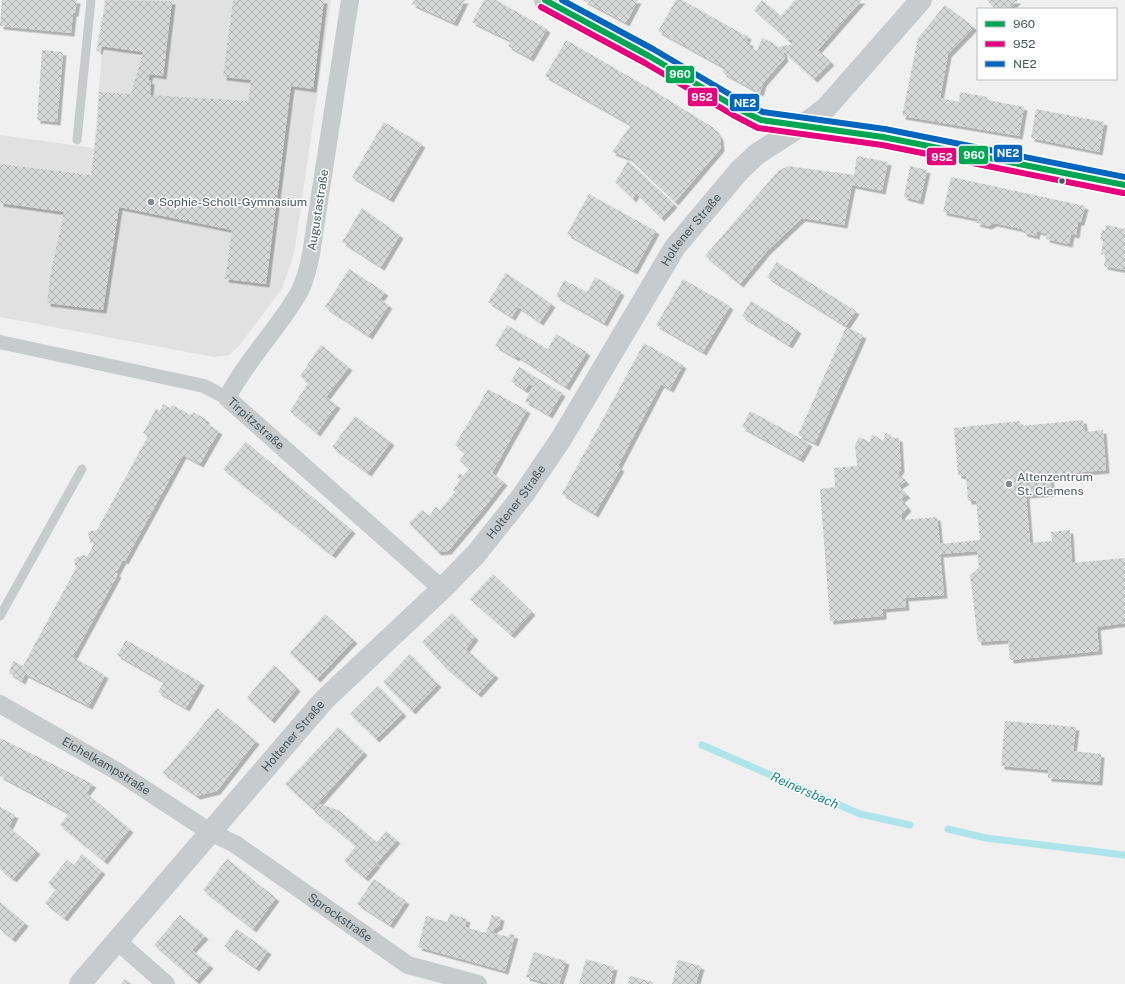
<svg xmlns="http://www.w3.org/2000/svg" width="1125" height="984" font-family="'Public Sans',sans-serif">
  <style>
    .education { fill: #e2e1e2 }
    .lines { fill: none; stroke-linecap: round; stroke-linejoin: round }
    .stream { stroke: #ade5ea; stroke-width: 7 }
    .building { fill: url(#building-cross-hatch); filter: url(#shadow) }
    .service { stroke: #c7cbcc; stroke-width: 9 }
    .pedestrian { stroke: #c7cbcc; stroke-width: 14 }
    .minor { stroke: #c7cbcc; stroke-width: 18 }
    .tertiary { stroke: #c7cbcc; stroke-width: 22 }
    .secondary { stroke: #c8cbcd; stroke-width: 22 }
    .bus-1-casing { stroke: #fff; stroke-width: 9 }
    .bus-2-casing { stroke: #fff; stroke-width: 9 }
    .bus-3-casing { stroke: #fff; stroke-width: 9 }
    .bus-1 { stroke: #00a651; stroke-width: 6 }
    .bus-2 { stroke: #e5007d; stroke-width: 6 }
    .bus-3 { stroke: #0065bd; stroke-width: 6 }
    .bus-dot { fill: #48555b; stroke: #fff; stroke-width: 1.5 }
    .poi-dot { fill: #838b8f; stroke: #fff; stroke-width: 1.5 }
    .labels { text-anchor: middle; stroke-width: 3; stroke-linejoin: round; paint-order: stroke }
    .poi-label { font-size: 12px; fill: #48555b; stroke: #fff; text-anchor: start }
    .street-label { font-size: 12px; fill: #48555b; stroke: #fff }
    .water-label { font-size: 13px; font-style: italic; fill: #14838b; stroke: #fff }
    .line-badge { stroke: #fff; stroke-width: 1.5 }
    .badge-label { font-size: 11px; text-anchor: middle; font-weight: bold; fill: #fff }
  </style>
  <defs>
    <pattern id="building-cross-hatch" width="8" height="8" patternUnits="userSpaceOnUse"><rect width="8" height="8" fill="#d6d8d8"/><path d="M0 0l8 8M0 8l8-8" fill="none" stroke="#b0b2b2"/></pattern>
    <filter id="shadow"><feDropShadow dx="3.5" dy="3.5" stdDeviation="0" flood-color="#0004"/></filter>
  </defs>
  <rect width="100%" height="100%" fill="#f0f0f0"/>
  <path class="education" d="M104,0H331L294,254L282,289L239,346L229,355L214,357L0,317V135L94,148L102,53L96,52L101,17H103Z"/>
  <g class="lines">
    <g class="stream">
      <path d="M702,745L860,814L910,825"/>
      <path d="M948,829L986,838L1125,855"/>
    </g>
  </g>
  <g class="building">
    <path d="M2,0H77L75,13H73L71,33L0,26Z"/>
    <path d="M106,0L172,1L163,76L150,74L148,80L151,81L150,95L248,101L251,80L223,77L233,0H324L313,89L291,86L266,284L225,279L232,230L119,207L103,310L47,303L50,276L64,212L0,203V164L91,175L97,129L99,92L131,94L143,52L100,46L99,51H97Z"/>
    <path d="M414,0H465L454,23L412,4Z"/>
    <path d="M484,0H496L547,29L530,58L508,46L511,41L472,22Z"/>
    <path d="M583,0H638L626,23Z"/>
    <path d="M676,0H682L741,33L740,37H741L744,34L748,36L746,41L750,43L749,47L757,51L762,38L771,42L778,47L793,44L792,39L788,40L754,10L762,0L781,16L795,0H862L818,50L831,62L814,79L783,51L785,58L763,83L760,93L723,73V67L658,31Z"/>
    <path d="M987,0H1018L1008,9H995Z"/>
    <path d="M945,5L974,27L948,54L940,98L959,102L960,92L987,97V100L1024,107L1019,136L902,116L918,38Z"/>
    <path d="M566,40L651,89L714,128L720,137L721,148L675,202L629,158L612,152L631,125L545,76Z"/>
    <path d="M42,50L63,52L57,122L37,120Z"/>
    <path d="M1036,109L1104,122L1099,152L1031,138Z"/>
    <path d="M384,122L422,144L390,199L352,177Z"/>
    <path d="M857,156L888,162L882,191L852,185L844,225L802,218L767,251L740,284L705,256L778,171L788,166L854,175Z"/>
    <path d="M628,161L674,204L661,218L636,193L633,199L615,182Z"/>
    <path d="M910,166L927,170L920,201L904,197Z"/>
    <path d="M951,177L1085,206L1081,222H1078L1076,235L1071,234L1069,244L1046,239L1047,234L1037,231L1036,236L1024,233L1022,229L994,223L988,226L976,223L978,219L943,212Z"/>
    <path d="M589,194L656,231L634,271L567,234Z"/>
    <path d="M362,208L400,235L381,267L342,242Z"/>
    <path d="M1106,225L1125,229V270L1104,266L1106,255L1101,254L1103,241L1100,240L1102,230L1105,231Z"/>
    <path d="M777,262L856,311L846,326L767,277Z"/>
    <path d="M349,269L385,292L380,299L389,305L369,336L325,307Z"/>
    <path d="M506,273L552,304L540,322L518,307L512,317L488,302Z"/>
    <path d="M595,277L621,292L604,323L556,296L564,280L587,292Z"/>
    <path d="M683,279L730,306L703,352L656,325Z"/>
    <path d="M751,301L798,330L789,345L742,316Z"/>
    <path d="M507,325L548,349L556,334L587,352L566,387L517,356L516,358L495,346Z"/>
    <path d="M846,327L863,335L815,443L798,435Z"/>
    <path d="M644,343L683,365L670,389L661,384L618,466L621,468L595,514L562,494Z"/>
    <path d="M321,345L349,367L326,397L337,405L317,433L290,411L308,383L300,376Z"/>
    <path d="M519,367L562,393L549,415L525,401L534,386L529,384L525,390L511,381Z"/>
    <path d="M488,389L527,410L492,473L504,482L481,512L453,490L460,480L457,477L460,473L463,476L469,468L460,461L465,453L455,445Z"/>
    <path d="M163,404L170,408L172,405L191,415L193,412L206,419L205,423L219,431L200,464L183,455L125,561L123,560L116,573L118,574L73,657L105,675L89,706L25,674L22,681L9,673L13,661L23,666L76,568L74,559L83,555L87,557L94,544L90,542L88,532L97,530L148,436L143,433L156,409L160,411Z"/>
    <path d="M750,411L809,443L800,459L742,427Z"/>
    <path d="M355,416L391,442L368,473L332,447Z"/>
    <path d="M1083,420L1085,432L1103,430L1106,470L1050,475L1052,493L1026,495L1030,543L1052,541L1051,532L1070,530L1072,563L1125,558V623L1097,627L1099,651L1010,660L1008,640L978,642L970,575L979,567L977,551L940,554L944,595L905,598L906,607L883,609V616L830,621L820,489L835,487L834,468L857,466L855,445L859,437L870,442L872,434L883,441L886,432L893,438H899L901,469L898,473L906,481L899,486L907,495L901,499L908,508L902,514V520L937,517L940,544L980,540L976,501H968L966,476L958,475L954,428L1020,421L1021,426Z"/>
    <path d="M246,442L352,530L332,555L223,469Z"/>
    <path d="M455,492L481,512L448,551L438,552L409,523L422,510L429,516L436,507L440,510Z"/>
    <path d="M493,574L532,612L511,635L470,599Z"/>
    <path d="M452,613L475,637L466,649L495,675L478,694L444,666L422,642Z"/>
    <path d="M325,614L354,640L317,679L290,653Z"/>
    <path d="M126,640L201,682L186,708L158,692L164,682L117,655Z"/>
    <path d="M410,654L438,684L412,711L383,682Z"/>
    <path d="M274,665L297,688L271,720L247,698Z"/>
    <path d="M378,686L403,713L376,739L350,714Z"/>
    <path d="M217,708L256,741L217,791L197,796L163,773Z"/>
    <path d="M1005,721L1076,727L1073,751L1101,754L1099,782L1048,778V770L1001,766Z"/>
    <path d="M338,727L364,752L313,809L285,784Z"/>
    <path d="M0,738L93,784L86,793L130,829L104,861L60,825L69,813L0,776Z"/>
    <path d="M320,804L338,810L377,842L386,831L397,840L377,863L365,854L377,864L365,878L344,861L356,846L314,811Z"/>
    <path d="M0,807L15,815L9,827L37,851L13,879L0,869Z"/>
    <path d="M82,854L102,871L64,918L45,903L56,889L48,883L67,860L74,865Z"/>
    <path d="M227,859L276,898L253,929L203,890Z"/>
    <path d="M374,879L406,901L390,925L357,904Z"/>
    <path d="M0,902L25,923L12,939L0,929Z"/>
    <path d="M450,914L467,919L465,927L486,933L492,915L501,917L499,926L494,929L493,933L509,937V934L515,935L505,971L418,947L426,916L447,922Z"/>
    <path d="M180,915L205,936L192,950L210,965L196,981L154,945Z"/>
    <path d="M237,929L268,951L256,968L224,946Z"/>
    <path d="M534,952L566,961L559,984H550L526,977Z"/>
    <path d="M586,959L614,967L610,984H579Z"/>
    <path d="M678,960L701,966L696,984H672Z"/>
    <path d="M630,976L653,982V984H628Z"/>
    <path d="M125,979L132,984H121Z"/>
  </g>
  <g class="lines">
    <g class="service">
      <path d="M77,140L91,0"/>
      <path d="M0,616L82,469"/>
    </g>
    <path class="pedestrian" d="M0,342L204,386L227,398"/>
    <g class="minor">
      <path id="s1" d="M350,0L311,254C308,268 305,283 297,296C276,331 246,361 227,398L442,589"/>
      <path id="s2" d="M0,704L120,773L210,832L235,844L408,965L478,984"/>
      <path d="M116,940L166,984"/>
    </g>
    <path class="tertiary" d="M545,0L649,56L737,108L761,120L800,127"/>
    <g class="secondary">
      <path d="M800,127L851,131L883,137L1125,185"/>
      <path id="s3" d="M80,984L324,700L442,589L476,554L523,495L561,439L675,247L739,171L757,154L813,118L826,108L921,0"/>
    </g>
    <g class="bus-1-casing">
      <path id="bus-1" d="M545,0L649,56L737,108L761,120L883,137L1125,185"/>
    </g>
    <g class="bus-2-casing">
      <path id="bus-2" d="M541,7L645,63L733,115L758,128L882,145L1123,193"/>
    </g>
    <g class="bus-3-casing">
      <path id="bus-3" d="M562,0L653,49L741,101L763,112L885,129L1125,177"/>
    </g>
    <use href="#bus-1" class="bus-1"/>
    <use href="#bus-2" class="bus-2"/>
    <use href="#bus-3" class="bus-3"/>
  </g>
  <circle class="bus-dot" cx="1062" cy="181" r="3.5"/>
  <g class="poi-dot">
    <circle cx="151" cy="202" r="4"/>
    <circle cx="1009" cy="484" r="4"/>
  </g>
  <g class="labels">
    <g class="poi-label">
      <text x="159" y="206">Sophie-Scholl-Gymnasium</text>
      <text x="1017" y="481">Altenzentrum<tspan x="1017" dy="14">St. Clemens</tspan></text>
    </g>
    <g class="street-label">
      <text transform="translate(318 210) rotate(-81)" y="4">Augustastraße</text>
      <text dy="4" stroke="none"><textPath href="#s3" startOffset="975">Holtener Straße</textPath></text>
      <text dy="4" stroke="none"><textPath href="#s1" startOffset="464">Tirpitzstraße</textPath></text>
      <text dy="4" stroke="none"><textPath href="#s3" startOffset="651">Holtener Straße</textPath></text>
      <text dy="4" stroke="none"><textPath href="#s3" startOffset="327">Holtener Straße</textPath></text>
      <text dy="4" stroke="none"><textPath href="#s2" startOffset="123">Eichelkampstraße</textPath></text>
      <text dy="4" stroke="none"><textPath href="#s2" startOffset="402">Sprockstraße</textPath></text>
    </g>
    <g class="water-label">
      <text transform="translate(805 790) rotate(24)" y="5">Reinersbach</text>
    </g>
  </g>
  <g class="line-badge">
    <rect x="665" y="65" width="30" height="19" rx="4" fill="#00a651"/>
    <rect x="687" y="87" width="31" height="20" rx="4" fill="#e5007d"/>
    <rect x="729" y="93" width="31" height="19" rx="4" fill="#0065bd"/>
    <rect x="993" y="144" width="30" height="19" rx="4" fill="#0065bd"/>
    <rect x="958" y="145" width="31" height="20" rx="4" fill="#00a651"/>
    <rect x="926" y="147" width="31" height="19" rx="4" fill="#e5007d"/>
  </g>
  <g class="badge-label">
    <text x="680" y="78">960</text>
    <text x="702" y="101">952</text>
    <text x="745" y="107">NE2</text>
    <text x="1008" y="157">NE2</text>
    <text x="974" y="159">960</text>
    <text x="942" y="161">952</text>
  </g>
  <rect x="977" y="8" width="140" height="72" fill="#ffffff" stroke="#b6bbbd"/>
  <rect x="985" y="21" width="20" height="6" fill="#00a651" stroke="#b6bbbd"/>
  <text x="1013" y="28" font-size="12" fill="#48555b">960</text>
  <rect x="985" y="41" width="20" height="6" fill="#e5007d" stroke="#b6bbbd"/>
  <text x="1013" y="48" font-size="12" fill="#48555b">952</text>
  <rect x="985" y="61" width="20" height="6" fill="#0065bd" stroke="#b6bbbd"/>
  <text x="1013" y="68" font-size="12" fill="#48555b">NE2</text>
</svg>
